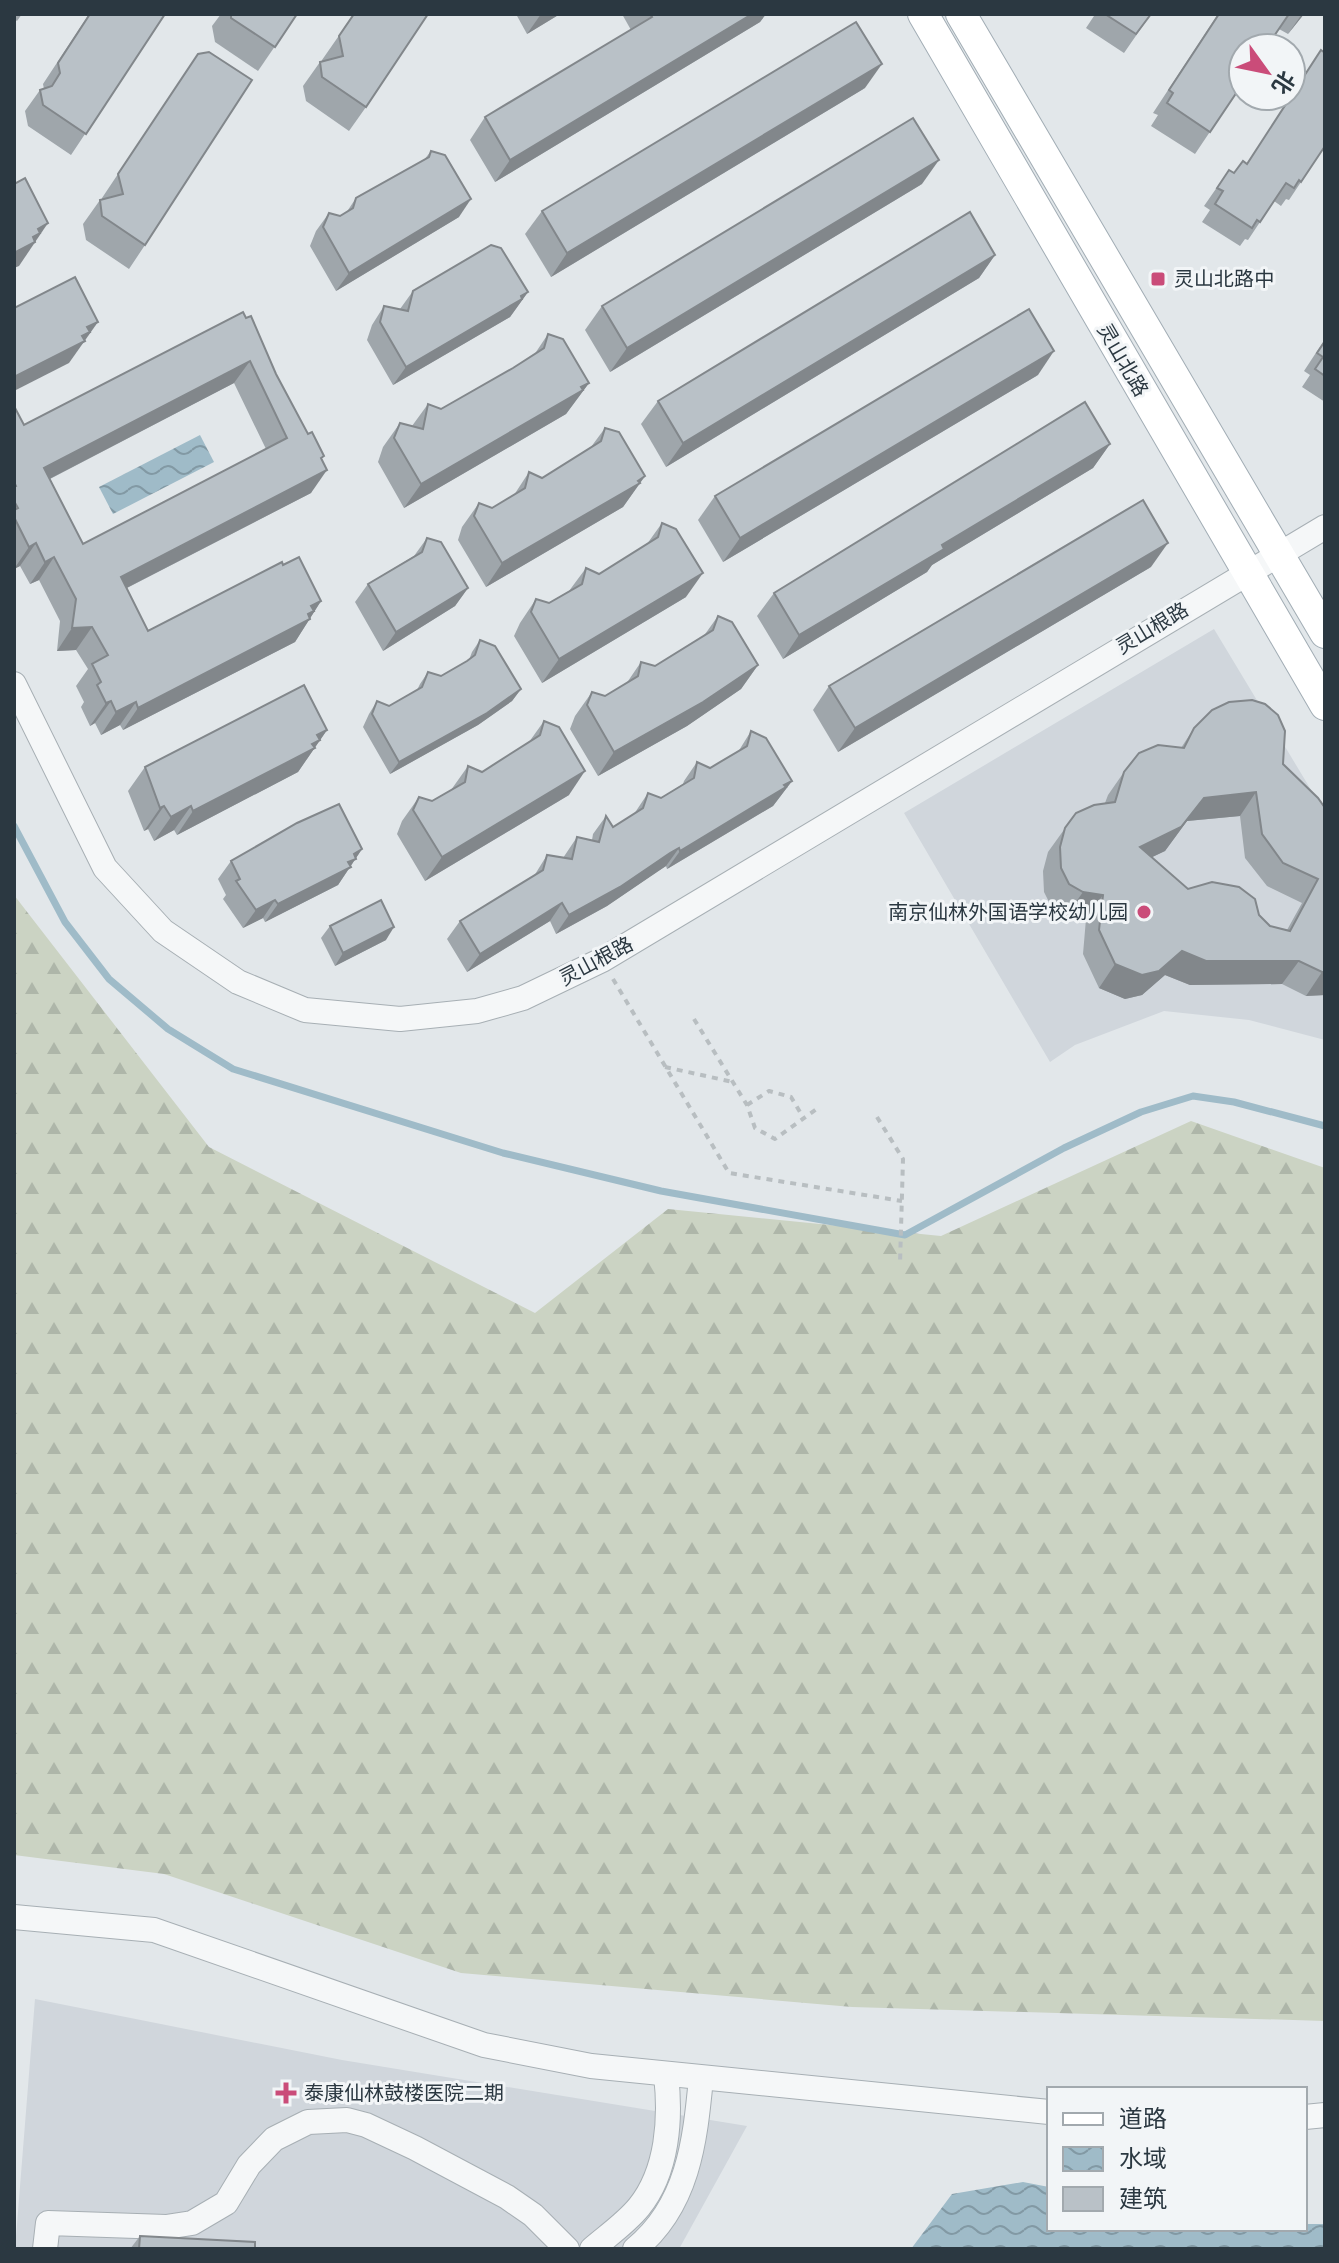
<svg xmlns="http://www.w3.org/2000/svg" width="1339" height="2263" font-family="'PT Sans','Noto Sans SC',sans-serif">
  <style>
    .built { fill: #d0d6dc }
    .forest { fill: url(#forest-firs) }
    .water { fill: url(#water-waves) }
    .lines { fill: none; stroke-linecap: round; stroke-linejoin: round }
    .stream { stroke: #9fbbc8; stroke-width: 7 }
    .minor-casing { stroke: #a7afb4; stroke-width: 26 }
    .major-casing { stroke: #a2adb5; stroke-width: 32 }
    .path { stroke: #b8bec1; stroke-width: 4; stroke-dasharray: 6 6; stroke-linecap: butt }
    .minor { stroke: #f5f7f8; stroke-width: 24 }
    .major { stroke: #fff; stroke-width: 30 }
    .wall { fill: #9fa6ab; fill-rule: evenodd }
    .shaded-wall { fill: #82878b }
    .building { fill: #b9c1c7; stroke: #82878b; stroke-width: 2; fill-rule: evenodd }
    .poi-dot { fill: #ca4c79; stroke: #f2f5f7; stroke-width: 3 }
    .labels { text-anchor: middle; stroke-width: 6; stroke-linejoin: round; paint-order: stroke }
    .poi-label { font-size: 20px; fill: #2b3841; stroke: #f2f5f7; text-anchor: start }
    .street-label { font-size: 20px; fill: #2b3841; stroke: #f2f5f7 }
  </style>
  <defs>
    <pattern id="forest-firs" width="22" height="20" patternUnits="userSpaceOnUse" patternTransform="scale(2)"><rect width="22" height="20" fill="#cbd3c3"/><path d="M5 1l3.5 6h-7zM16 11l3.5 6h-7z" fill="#aeb6a9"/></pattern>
    <pattern id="water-waves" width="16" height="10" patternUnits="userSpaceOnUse" patternTransform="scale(2)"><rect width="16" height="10" fill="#9fbbc8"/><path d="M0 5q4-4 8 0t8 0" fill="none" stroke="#8299a4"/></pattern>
  </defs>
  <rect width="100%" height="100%" fill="#e2e7ea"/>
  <g class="built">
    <path d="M1214,629L1325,813V1040L1249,1020L1164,1011L1075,1045L1050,1062L904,813Z"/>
    <path d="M35,1999L342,2060L747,2126L679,2249H15Z"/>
  </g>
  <path class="forest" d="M14,895L209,1147L535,1313L668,1209L941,1236L1191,1121L1325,1168V2021L852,2007L461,1973L164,1874L14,1855Z"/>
  <g class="water">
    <path d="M200,435L214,462L113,514L99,487Z"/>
    <path d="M1023,2182L1049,2187V2229H1305V2224H1325V2249H911L952,2194Z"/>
  </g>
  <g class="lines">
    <path class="stream" d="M14,826L65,922L109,979L168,1029L233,1069L503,1153L661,1191L905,1235L1064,1148L1141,1112L1193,1096L1234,1102L1325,1126"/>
    <g class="minor-casing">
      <g id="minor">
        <path d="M14,684L105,868L163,931L238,982L305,1010L400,1019L477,1011L523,998L602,960L1325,527"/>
        <path d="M14,1917L154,1930L484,2045L591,2066L1049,2112"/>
        <path d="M1305,2117L1325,2115"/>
        <path d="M45,2249L48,2223L166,2227L192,2223L226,2203L249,2165L274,2139L308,2122L347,2120L366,2125L415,2148L507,2197L533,2215L567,2249"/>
        <path d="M592,2249C607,2236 626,2223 639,2207C668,2171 671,2118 666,2075"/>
        <path d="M635,2249C688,2206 695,2142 701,2078"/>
      </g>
    </g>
    <g class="major-casing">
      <g id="major">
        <path d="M923,14L1325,705"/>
        <path d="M961,14L1325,633"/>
      </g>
    </g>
    <g class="path">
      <path d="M613,979L729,1173L902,1201"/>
      <path d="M694,1019L747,1105L755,1128L775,1139L818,1108"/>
      <path d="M665,1067L733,1082"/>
      <path d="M747,1105L769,1091L791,1097L803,1117"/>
      <path d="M877,1117L903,1159L900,1264"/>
    </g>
    <use href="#minor" class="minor"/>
    <use href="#major" class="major"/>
  </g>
  <g class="wall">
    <path d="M14,14H22L17,21L14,19Z"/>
    <path d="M89,14H165L71,155L28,126L25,111L40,90L44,89L43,84Z"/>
    <path d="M221,14H297L258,71L215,42L212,26Z"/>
    <path d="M354,14L366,107L349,131L306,101L303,86L320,62L322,61V60Z"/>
    <path d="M516,14H560L527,34Z"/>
    <path d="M622,14H766L760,22L495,182L470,140L485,117L631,30Z"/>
    <path d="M1091,14H1151L1124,53L1086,28L1094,16Z"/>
    <path d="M1218,14H1304L1288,34L1279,29L1195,154L1151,126L1158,115L1153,113Z"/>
    <path d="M1321,50L1301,182L1289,200L1286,199L1281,206L1274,201L1248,240L1245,239L1240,246L1202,222L1210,210L1204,206L1229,170L1234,173L1247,164Z"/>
    <path d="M198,54L145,245L129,269L86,240L83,224L100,200H102V198Z"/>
    <path d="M865,88L551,277L525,234L542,211Z"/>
    <path d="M431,151L459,217L336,291L310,246L316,231L329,213L340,216L346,213L356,198L424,160Z"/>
    <path d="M922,184L610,372L585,330L602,306Z"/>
    <path d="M995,255L979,278L666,467L641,424L658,401Z"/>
    <path d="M413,291L528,292L510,317L393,385L367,340L372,325L384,306L400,309Z"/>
    <path d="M243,312L322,460L311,493L127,588L148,631L283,565L321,601L295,642L123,730L120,725L101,735L95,723L90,726L81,707L84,702L76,686L88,669L76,650L57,651L60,621L39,580L30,584L20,566L14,569V406L24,425ZM234,383L266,449L83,544L50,479Z"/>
    <path d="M548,334L589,383L566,414L404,508L378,462L383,447L400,423L412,426L428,404L441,409L513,368L534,355Z"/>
    <path d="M1325,339V402L1302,387L1310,375L1304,371Z"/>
    <path d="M1038,375L723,562L698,520L715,496Z"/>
    <path d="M605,428L645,476L623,507L486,587L458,540L462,527L479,503L492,508L514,495L529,472L542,478L591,447Z"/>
    <path d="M1110,444L1093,468L932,565L927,572L783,659L757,616L774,593Z"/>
    <path d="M662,523L686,597L542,683L514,636L520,623L536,599L549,603L569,591L586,568L599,574L647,544Z"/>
    <path d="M427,538L468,588L455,606L383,651L355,602L368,584L414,556Z"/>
    <path d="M1151,567L838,752L813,710L829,686Z"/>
    <path d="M718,616L758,665L741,689L687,726L598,776L570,729L575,716L592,692L605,696L626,684L641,662L655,666L703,637Z"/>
    <path d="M480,640L521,689L512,701L478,725L390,774L363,727L369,714L377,701L389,706L417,690L420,684L428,672L441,676L469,660L472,652Z"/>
    <path d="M544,721L569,795L425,881L397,834L402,821L419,797L432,801L451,790L468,766L482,772L529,742Z"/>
    <path d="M1194,728L1283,764L1318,798L1325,995L1306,996L1282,984L1190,985L1165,975L1142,995L1125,999L1099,988L1083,954L1086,919L1066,916L1052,908L1044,892L1043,871L1048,852L1076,813L1105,803L1108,795L1124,772L1181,748ZM1240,816L1245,858L1267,886L1302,903L1287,930L1270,926L1259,915L1188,889L1152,857L1165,851L1187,821Z"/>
    <path d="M327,730L298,772L177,835L174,830L154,841L148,829L144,831L128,791L145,767Z"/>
    <path d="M751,731L792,781L773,806L667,869L666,866L658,871L607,906L556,934L550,921L467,972L447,939L460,921L534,876L547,855L563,858L577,837L592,840L593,834L606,816L613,827L634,814L648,793L661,798L683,784L684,781L697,762L710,768L738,752Z"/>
    <path d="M362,849L338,885L265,922L263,918L243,928L223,899L226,895L218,879L231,861Z"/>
    <path d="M330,926L386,940L335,966L321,938Z"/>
    <path d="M140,2236L139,2249H130Z"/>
  </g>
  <g class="shaded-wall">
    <path d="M541,14H560L527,34Z"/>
    <path d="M752,14H766L760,22L495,182L510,160Z"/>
    <path d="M1302,14H1304L1288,34Z"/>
    <path d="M882,64L865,88L551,277L567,253Z"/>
    <path d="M939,160L922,184L610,372L627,348Z"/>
    <path d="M471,199L459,217L336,291L349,273Z"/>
    <path d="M48,223L19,266L14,268V253L38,229Z"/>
    <path d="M995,255L979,278L666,467L683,443Z"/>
    <path d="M528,292L510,317L393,385L406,367Z"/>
    <path d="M98,322L69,363L14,391V377L87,327Z"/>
    <path d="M1054,351L1038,375L723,562L740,538Z"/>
    <path d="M250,361L234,383L28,490L44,468Z"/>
    <path d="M589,383L566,414L404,508L421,484Z"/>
    <path d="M1110,444L1093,468L932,565L927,572L783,659L799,635L942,545Z"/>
    <path d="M327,470L311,493L105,599L121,577Z"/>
    <path d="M645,476L623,507L486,587L502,563Z"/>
    <path d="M36,543L20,566L14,569L29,547Z"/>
    <path d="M1168,543L1151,567L838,752L855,728Z"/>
    <path d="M54,557L39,580L30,584L45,562Z"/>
    <path d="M703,573L686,597L542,683L559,659Z"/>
    <path d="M468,588L455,606L383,651L396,632Z"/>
    <path d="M321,601L295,642L123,730L138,708Z"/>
    <path d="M92,627L76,650L57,651L72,628Z"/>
    <path d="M758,665L741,689L687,726L598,776L614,752Z"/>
    <path d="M521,689L512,701L478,725L390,774L399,762Z"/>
    <path d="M111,701L95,723L90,726L106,703Z"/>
    <path d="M136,702L120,725L101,735L116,712Z"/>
    <path d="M327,730L298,772L177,835L193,811Z"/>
    <path d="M585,771L569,795L425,881L442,857Z"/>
    <path d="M792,781L773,806L667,869L680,851Z"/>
    <path d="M1256,792L1240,816L1187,821L1165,851L1123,871L1140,847L1204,798Z"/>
    <path d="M164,806L148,829L144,831L160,808Z"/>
    <path d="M191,806L174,830L154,841L171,817Z"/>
    <path d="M679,848L666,866L607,906L556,934L569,915Z"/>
    <path d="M362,849L338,885L265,922L278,904L354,854Z"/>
    <path d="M1083,892L1103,895L1086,919L1066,916Z"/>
    <path d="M275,900L263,918L243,928L256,910Z"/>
    <path d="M562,903L550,921L467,972L480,954Z"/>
    <path d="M394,927L386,940L335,966L343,953Z"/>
    <path d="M1182,951L1299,961L1282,984L1190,985L1165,975L1142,995L1125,999L1099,988L1115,964Z"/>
    <path d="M1322,972H1325V995L1306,996Z"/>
  </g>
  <g class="building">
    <path d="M90,14H165L86,134L43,105L40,90L52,86L60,73L58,63Z"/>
    <path d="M231,14H297L275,47L231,18Z"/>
    <path d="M354,14H428L366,107L322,77L320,62L343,56L339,36Z"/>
    <path d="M650,14H752L510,160L485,117L652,17Z"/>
    <path d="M1105,14H1151L1136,34Z"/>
    <path d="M1219,14H1289L1266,48H1243V83L1210,132L1167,103L1173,93L1169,90Z"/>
    <path d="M856,22L882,64L567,253L542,211Z"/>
    <path d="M1321,50L1325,53V146L1301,182L1299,180L1294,188L1286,183L1260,222L1257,220L1252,228L1215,204L1223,191L1217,188L1229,170L1234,173L1243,161L1247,164Z"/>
    <path d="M209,52L252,80L145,245L102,216L100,200L123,194L118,174L198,54Z"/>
    <path d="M913,118L939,160L627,348L602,306Z"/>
    <path d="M431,151L445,155L471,199L349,273L323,227L329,213L340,216L353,208L356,198L429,157Z"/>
    <path d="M25,178L48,223L38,229L40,233L33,237L35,242L14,253V184Z"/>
    <path d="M970,212L995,255L683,443L658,401Z"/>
    <path d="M491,245L501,248L528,292L521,296L522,299L406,367L380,322L384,306L408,311L413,291Z"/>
    <path d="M75,277L98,322L87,327L90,332L82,336L85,341L14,377V308Z"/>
    <path d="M1029,309L1054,351L740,538L715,496Z"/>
    <path d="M243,312L246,318L251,316L276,374L308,434L312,432L324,456L321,458L327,470L121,577L148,631L282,562L283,565L299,557L321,601L311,606L314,611L308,614L310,619L138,708L136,702L116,712L111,701L106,703L97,685L101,682L92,664L108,655L92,627L72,628L76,599L54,557L45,562L36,543L29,547L14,517V510L18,508L14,501V487L16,486L14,482V406L24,425ZM250,361L287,438L83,544L44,468Z"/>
    <path d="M548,334L563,339L589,383L581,387L583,390L421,484L394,438L400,423L423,429L428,404L441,409L513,368L544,348Z"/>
    <path d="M1325,341V376L1315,369L1323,357L1317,353Z"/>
    <path d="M1085,402L1110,444L942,545L944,549L799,635L774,593Z"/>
    <path d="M605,428L619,432L645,476L638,481L640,483L502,563L474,516L479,503L492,508L525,488L529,472L542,478L601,441Z"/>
    <path d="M1143,500L1168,543L855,728L829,686Z"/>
    <path d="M662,523L676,529L703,573L559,659L531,612L536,599L549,603L582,584L586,568L599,574L658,537Z"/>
    <path d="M427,538L441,542L468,588L396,632L368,584L422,552Z"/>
    <path d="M718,616L732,622L758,665L703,702L614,752L587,705L592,692L605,696L638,676L641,662L655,666L713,630Z"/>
    <path d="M480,640L495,646L521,689L487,713L399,762L372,714L377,701L389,706L422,687L428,672L441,676L467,661L475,655Z"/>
    <path d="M304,685L327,730L317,735L320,740L312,744L315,748L193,811L191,806L171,817L164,806L160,808L145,767Z"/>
    <path d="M1252,700L1265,704L1278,715L1285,731L1283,764L1318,798L1325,808V972H1322L1299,961H1206L1182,951L1159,971L1142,975L1115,964L1099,930L1103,895L1083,892L1069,884L1061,868L1060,847L1065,828L1076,813L1094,805L1115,802L1124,772L1139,753L1158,745L1184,748L1194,728L1212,710L1229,702ZM1256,792L1262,834L1283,863L1318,879L1290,931L1270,926L1259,915L1255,899L1239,887L1212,882L1188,889L1140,847L1181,827L1204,798Z"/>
    <path d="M544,721L559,727L585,771L442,857L413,810L419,797L432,801L465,782L468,766L482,772L540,735Z"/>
    <path d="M751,731L766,738L792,781L784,785L786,787L680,851L679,848L670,853L620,887L569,915L562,903L480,954L460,921L543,870L547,855L572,859L577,837L599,842L606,816L613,827L643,808L648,793L661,798L694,778L697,762L710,768L747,746Z"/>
    <path d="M339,804L362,849L354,854L356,859L348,862L351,867L278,904L275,900L256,910L236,881L240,879L231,861L297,823Z"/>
    <path d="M381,900L394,927L343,953L330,926Z"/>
    <path d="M140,2236L255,2242V2249H139Z"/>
  </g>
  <g class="poi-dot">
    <rect x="1150" y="271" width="16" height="16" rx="4"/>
    <circle cx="1144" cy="912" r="8"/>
    <path d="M282 2081h8v8h8v8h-8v8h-8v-8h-8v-8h8z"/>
  </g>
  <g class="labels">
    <g class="poi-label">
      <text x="1174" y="286">灵山北路中</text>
      <text x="1128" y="919" text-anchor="end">南京仙林外国语学校幼儿园</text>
      <text x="304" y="2100">泰康仙林鼓楼医院二期</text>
    </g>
    <g class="street-label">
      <text transform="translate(1123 360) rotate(60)" y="7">灵山北路</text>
      <text transform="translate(1152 628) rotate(-31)" y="7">灵山根路</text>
      <text transform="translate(596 961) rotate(-28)" y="7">灵山根路</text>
    </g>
  </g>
  <rect width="1339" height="2263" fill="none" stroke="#2b3841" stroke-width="32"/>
  <rect x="1047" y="2087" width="260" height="144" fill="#f2f5f7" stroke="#a2a9ae" stroke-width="2"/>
  <rect x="1063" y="2113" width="40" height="12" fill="#ffffff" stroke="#a2a9ae" stroke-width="2"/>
  <text x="1119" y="2127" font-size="24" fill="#2b3841">道路</text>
  <rect x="1063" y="2147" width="40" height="24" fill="url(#water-waves)" stroke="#a2a9ae" stroke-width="2"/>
  <text x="1119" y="2167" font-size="24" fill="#2b3841">水域</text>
  <rect x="1063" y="2187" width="40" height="24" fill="#b9c1c7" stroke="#a2a9ae" stroke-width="2"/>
  <text x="1119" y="2207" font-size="24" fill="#2b3841">建筑</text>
  <g transform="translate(1267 72) rotate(123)"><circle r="38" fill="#f2f5f7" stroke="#a2a9ae" stroke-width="2"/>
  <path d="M0-6L14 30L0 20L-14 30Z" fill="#ca4c79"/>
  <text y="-12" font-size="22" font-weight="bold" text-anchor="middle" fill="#2b3841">北</text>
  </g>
</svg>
